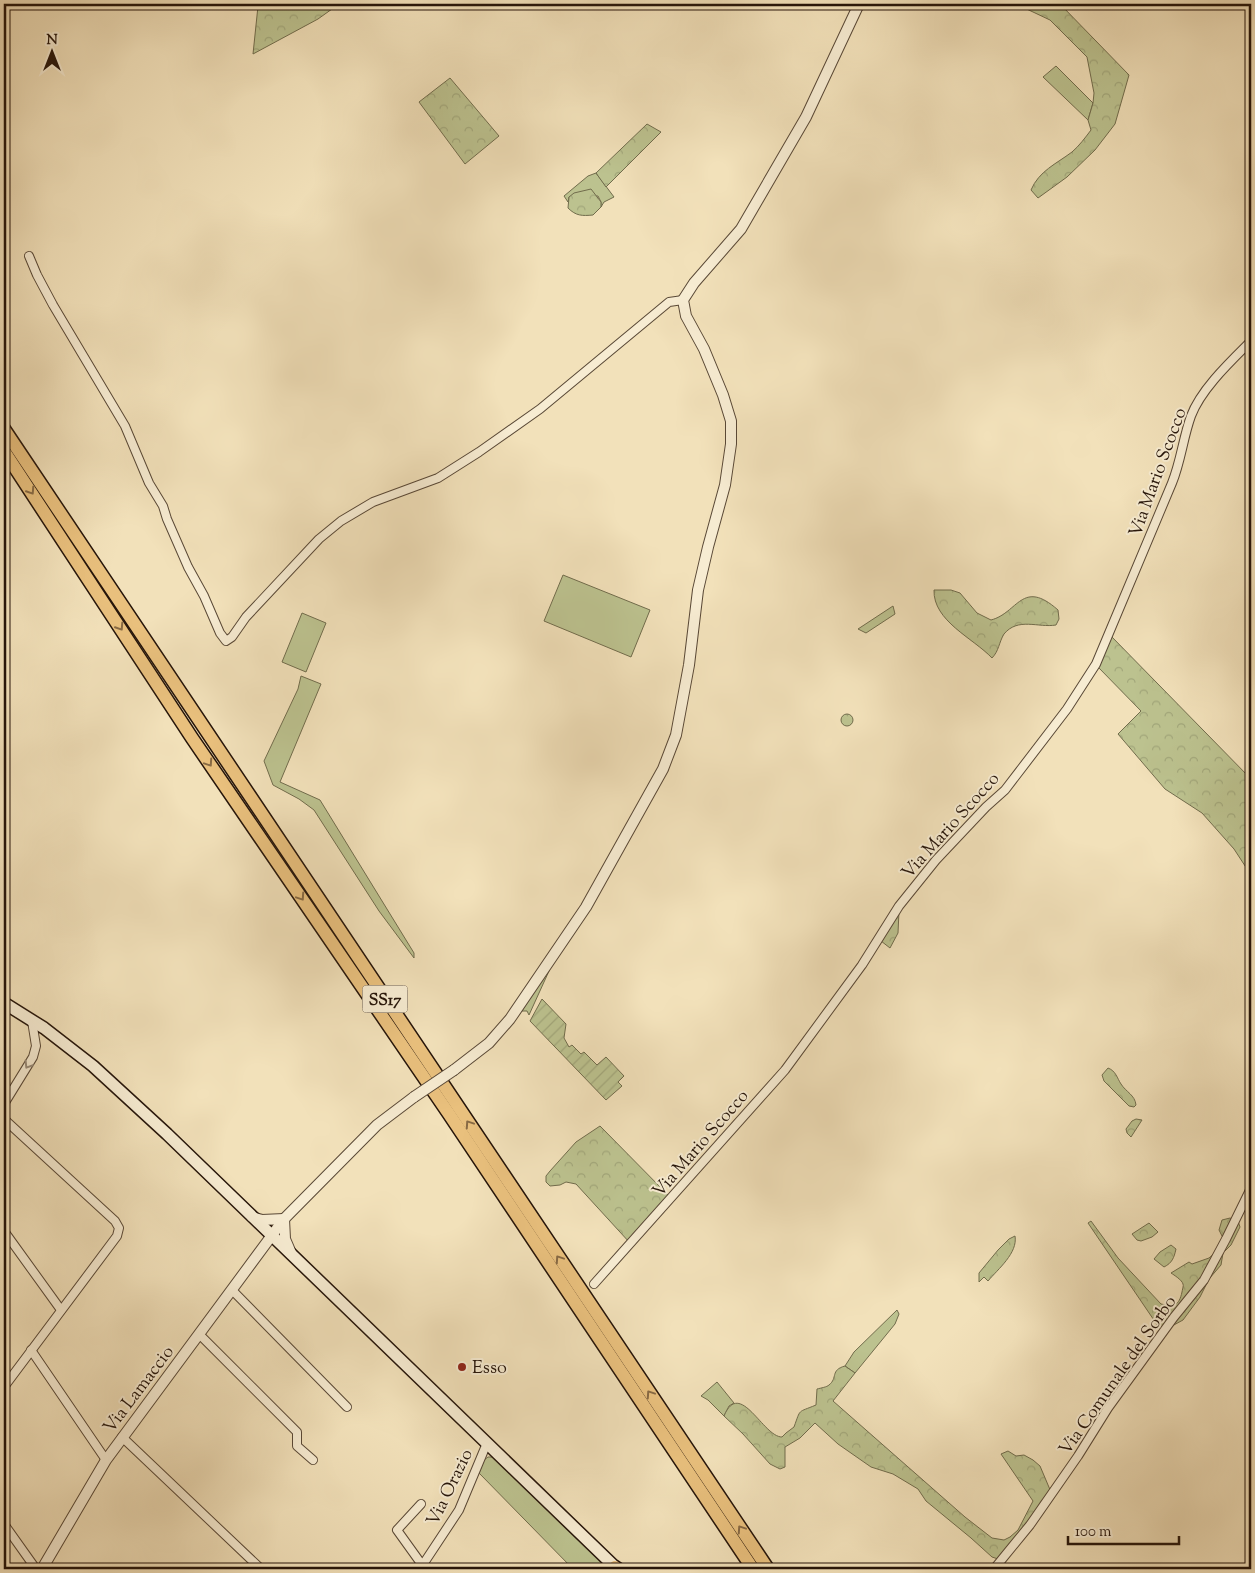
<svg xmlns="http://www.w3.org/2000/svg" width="1255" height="1573" font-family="'Sorts Mill Goudy',serif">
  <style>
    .grass { fill: #bcc28f; stroke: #716c4c }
    .forest { fill: url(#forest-crowns); stroke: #716c4c }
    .garden { fill: url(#garden-furrows); stroke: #716c4c }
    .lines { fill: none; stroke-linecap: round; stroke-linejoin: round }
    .minor-casing { stroke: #594836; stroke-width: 10 }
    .tertiary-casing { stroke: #594836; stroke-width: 12 }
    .secondary-casing { stroke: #26150a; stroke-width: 14 }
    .trunk-casing { stroke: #26150a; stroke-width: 15 }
    .minor { stroke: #f7ecd2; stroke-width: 8 }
    .tertiary { stroke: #f7ecd2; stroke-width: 10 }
    .secondary { stroke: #f7ecd2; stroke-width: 11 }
    .trunk { stroke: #e9c07d; stroke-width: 12 }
    .tertiary-bridge-casing { stroke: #594836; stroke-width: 12; stroke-linecap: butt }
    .tertiary-bridge { stroke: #f7ecd2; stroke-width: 10 }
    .oneway { stroke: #886a44 }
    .oneway2 { stroke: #998b78 }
    .poi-dot { fill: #8f2418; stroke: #f7ecd2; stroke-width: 2 }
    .labels { text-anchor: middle; stroke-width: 4; stroke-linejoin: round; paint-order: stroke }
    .shield { fill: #f7ecd2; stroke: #655646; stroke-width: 1 }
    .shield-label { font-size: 16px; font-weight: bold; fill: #26150a }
    .street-label { font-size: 18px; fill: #26150a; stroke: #f7ecd2 }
    .poi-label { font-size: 18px; fill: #26150a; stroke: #f7ecd2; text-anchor: start }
  </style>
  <defs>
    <pattern id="forest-crowns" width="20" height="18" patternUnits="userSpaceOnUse" patternTransform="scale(1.25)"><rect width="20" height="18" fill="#bcc28f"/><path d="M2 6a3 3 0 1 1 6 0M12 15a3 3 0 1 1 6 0" fill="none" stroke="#a1a67a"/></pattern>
    <pattern id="garden-furrows" width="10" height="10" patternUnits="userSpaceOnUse" patternTransform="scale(1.25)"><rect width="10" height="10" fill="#bcc28f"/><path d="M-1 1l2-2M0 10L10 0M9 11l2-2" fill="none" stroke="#a1a67a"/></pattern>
  </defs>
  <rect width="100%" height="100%" fill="#f2e1ba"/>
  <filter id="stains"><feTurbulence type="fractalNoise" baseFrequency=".004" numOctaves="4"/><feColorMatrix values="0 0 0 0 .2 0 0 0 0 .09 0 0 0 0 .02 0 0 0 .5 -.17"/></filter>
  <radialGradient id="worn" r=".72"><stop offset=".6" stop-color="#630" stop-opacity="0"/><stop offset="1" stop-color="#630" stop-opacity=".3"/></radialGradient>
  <g class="grass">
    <path d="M1056,66L1093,103L1088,120L1043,77Z"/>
    <path d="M596,173L614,197L604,202L601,207V202L598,196L569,197L568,202L564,196L588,176Z"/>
    <path d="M563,575L650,610L631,657L544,621Z"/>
    <path d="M893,606L895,614L866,633L858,629Z"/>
    <path d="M302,613L326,623L306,672L282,662Z"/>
    <path d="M301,676L321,684L280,782L320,800L414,953V958L379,911L314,810L299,799L273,785L264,761L298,689Z"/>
    <path d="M549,965V971L529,1015L527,1011H522Z"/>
    <path d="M897,1310L899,1314L895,1324L855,1373L845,1366L854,1352Z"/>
    <path d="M717,1382L734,1403L729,1406L724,1416L708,1400L701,1396Z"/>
    <path d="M488,1457H496L611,1569H573L479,1473L484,1460Z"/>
  </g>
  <g class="forest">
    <path d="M263,4H339L318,19L253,54L258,6Z"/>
    <path d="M1016,4H1060L1129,75L1115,124L1095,150L1067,177L1038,198L1031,190C1039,171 1056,164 1072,152C1079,146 1085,138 1091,130L1088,120L1093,103L1094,93L1087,57L1050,20Z"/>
    <path d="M450,78L499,136L465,164L419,102Z"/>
    <path d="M647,124L661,132L606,187L596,173Z"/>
    <path d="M591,189L601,202V207L593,215C582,216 576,216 568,208L569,197L574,193Z"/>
    <path d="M934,590H951L960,593L977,613L991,620C1018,613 1022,578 1058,610L1059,619L1056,625C1038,628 1018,617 1004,634C999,642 999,651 992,658C973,638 933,621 934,590Z"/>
    <path d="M1111,636L1251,779V875L1234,849L1202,813L1165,789L1118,734L1141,711L1098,667Z"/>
    <circle cx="847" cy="720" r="6"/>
    <path d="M899,911L898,933L890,948L881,941Z"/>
    <path d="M1108,1068C1116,1071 1117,1078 1121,1084C1126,1092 1135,1095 1136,1105L1134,1107L1129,1106L1104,1081L1102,1075Z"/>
    <path d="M1136,1119L1142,1120L1131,1137L1127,1133L1126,1129L1132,1121Z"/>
    <path d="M600,1126L670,1197L630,1243L576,1184L566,1182L560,1185L550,1186L546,1182V1176L550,1171L576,1142Z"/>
    <path d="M1230,1218L1238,1221L1240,1227L1231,1245L1225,1251L1220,1247L1224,1240L1219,1230L1222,1220Z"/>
    <path d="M1091,1221L1118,1258L1161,1304C1174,1307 1179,1306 1182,1292C1182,1291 1184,1285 1183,1284C1182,1280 1174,1275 1171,1273L1189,1262L1192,1264L1209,1258L1216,1252L1223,1253L1221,1265L1209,1279L1200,1297L1183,1320L1172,1326L1167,1324L1162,1332L1088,1223Z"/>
    <path d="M1149,1223L1158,1232L1152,1237L1141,1241L1137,1240L1132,1234Z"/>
    <path d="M1015,1236C1018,1253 998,1269 988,1281L984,1277L979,1282V1273L998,1250L1009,1239Z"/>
    <path d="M1171,1245L1176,1249C1174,1258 1172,1263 1164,1267L1154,1259L1160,1252Z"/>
    <path d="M845,1366L855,1373L833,1401L965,1517L992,1538L1004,1540L1010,1537L1018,1530L1033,1501L1001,1454L1008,1451L1016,1456L1024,1455L1033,1460L1040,1466L1051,1492L1001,1560L992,1557L971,1538L926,1501L918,1489L893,1474L871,1467L838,1444L815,1423L800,1438L785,1447V1467L780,1469L770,1464L743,1434L724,1416C740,1378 763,1437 782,1437L786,1433L794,1427C801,1408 797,1413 816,1405L817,1389C821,1388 827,1387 829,1385C838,1378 830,1370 845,1366Z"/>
  </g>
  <path class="garden" d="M542,999L566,1024L564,1038L569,1047L572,1045L581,1054L584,1052L597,1065L606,1057L624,1076L618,1082L622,1086L606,1100L530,1021Z"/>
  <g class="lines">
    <g class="minor-casing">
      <g id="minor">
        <path d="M29,256L37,275L53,305L125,426L149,483L163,506L167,519L188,567L204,596L220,633L226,641L232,637L246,617L319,539L341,521L373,502L438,478L479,452L540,409L669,302L683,300"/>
        <path d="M4,1104L33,1057L36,1046L32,1021"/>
        <path d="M4,1119L115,1221L119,1228L117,1236L4,1387"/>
        <path d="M4,1231L61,1310"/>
        <path d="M594,1284L785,1070L862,965L899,906L936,860L986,807L1005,790L1067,709L1096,664L1172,483C1181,461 1183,438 1191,416C1201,389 1231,361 1251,341"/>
        <path d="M232,1290L347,1407"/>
        <path d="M199,1334L297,1432V1446L313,1460"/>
        <path d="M31,1350L106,1460"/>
        <path d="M122,1437L261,1569"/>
        <path d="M421,1504L397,1530L425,1569"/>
        <path d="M4,1524L36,1569"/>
        <path d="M420,1569L459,1510L487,1443"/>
        <path d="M994,1569L1030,1525L1078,1456L1108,1408L1174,1317L1204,1280L1226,1239L1251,1188"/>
      </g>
    </g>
    <g class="tertiary-casing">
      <g id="tertiary">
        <path d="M454,1070L489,1043L510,1019L586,907L663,769L676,735L689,665L698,590L708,547L725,485L731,444V421L723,395L704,349L686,316L683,300L694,283L741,229L806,117L859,4"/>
        <path d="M252,1217L262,1220L284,1219"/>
        <path d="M284,1219L285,1239L291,1253"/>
        <path d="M42,1569L106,1460L284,1219L377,1125L414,1097"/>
      </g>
    </g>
    <g class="secondary-casing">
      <path id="secondary" d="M4,1003L44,1028L93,1066L167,1134L615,1567"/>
    </g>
    <g class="trunk-casing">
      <g id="trunk">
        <path d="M4,429L768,1569"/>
        <path d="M4,451L192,738L449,1114L753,1569"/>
        <path d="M615,1567L618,1569"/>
      </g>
    </g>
    <use href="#minor" class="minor"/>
    <use href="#tertiary" class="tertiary"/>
    <use href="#secondary" class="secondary"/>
    <use href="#trunk" class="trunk"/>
    <g class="tertiary-bridge-casing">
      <path id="tertiary-bridge" d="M414,1097L454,1070"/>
    </g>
    <use href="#tertiary-bridge" class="tertiary-bridge"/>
  </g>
  <defs><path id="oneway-chevron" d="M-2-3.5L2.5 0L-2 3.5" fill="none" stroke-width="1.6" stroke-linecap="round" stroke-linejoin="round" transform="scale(1.25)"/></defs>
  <g class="oneway">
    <use href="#oneway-chevron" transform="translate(31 491) rotate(57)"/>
    <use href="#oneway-chevron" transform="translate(120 627) rotate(57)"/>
    <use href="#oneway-chevron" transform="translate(209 763) rotate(56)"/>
    <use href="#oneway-chevron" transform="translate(301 897) rotate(56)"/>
    <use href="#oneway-chevron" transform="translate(469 1124) rotate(-124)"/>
    <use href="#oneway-chevron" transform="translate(559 1259) rotate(-124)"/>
    <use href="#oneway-chevron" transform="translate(650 1394) rotate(-124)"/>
    <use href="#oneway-chevron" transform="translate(741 1529) rotate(-124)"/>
  </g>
  <use class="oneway2" href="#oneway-chevron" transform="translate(28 1065) rotate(122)"/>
  <circle class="poi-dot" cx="462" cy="1367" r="5"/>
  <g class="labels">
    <rect class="shield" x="362.5" y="985.5" width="45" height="27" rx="4"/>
    <g class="shield-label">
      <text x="385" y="1005">SS17</text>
    </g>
    <g class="street-label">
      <text transform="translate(1157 472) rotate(-70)" y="6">Via Mario Scocco</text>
      <text transform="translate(950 825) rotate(-48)" y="6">Via Mario Scocco</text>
      <text transform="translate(700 1143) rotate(-49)" y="6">Via Mario Scocco</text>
      <text transform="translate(1117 1375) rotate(-55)" y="6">Via Comunale del Sorbo</text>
      <text transform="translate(138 1389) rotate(-53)" y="6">Via Lamaccio</text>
      <text transform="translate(449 1487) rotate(-64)" y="6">Via Orazio</text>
    </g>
    <g class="poi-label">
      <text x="472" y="1373">Esso</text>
    </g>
  </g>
  <rect width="1255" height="1573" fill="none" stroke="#f2e1ba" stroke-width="20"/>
  <rect x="5" y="5" width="1245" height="1563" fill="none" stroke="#26150a" stroke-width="2.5"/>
  <rect x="10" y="10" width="1235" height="1553" fill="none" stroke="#26150a"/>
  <g transform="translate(52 52)" stroke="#f7ecd2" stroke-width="4" paint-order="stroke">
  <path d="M0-4L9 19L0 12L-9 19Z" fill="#26150a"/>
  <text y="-8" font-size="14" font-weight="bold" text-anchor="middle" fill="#26150a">N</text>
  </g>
  <path d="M1068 1536v8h111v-8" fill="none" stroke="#26150a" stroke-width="2.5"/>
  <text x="1075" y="1536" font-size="15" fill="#26150a" stroke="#f7ecd2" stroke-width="4" paint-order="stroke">100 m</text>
  <rect width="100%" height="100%" filter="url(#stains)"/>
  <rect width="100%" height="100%" fill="url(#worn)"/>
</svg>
